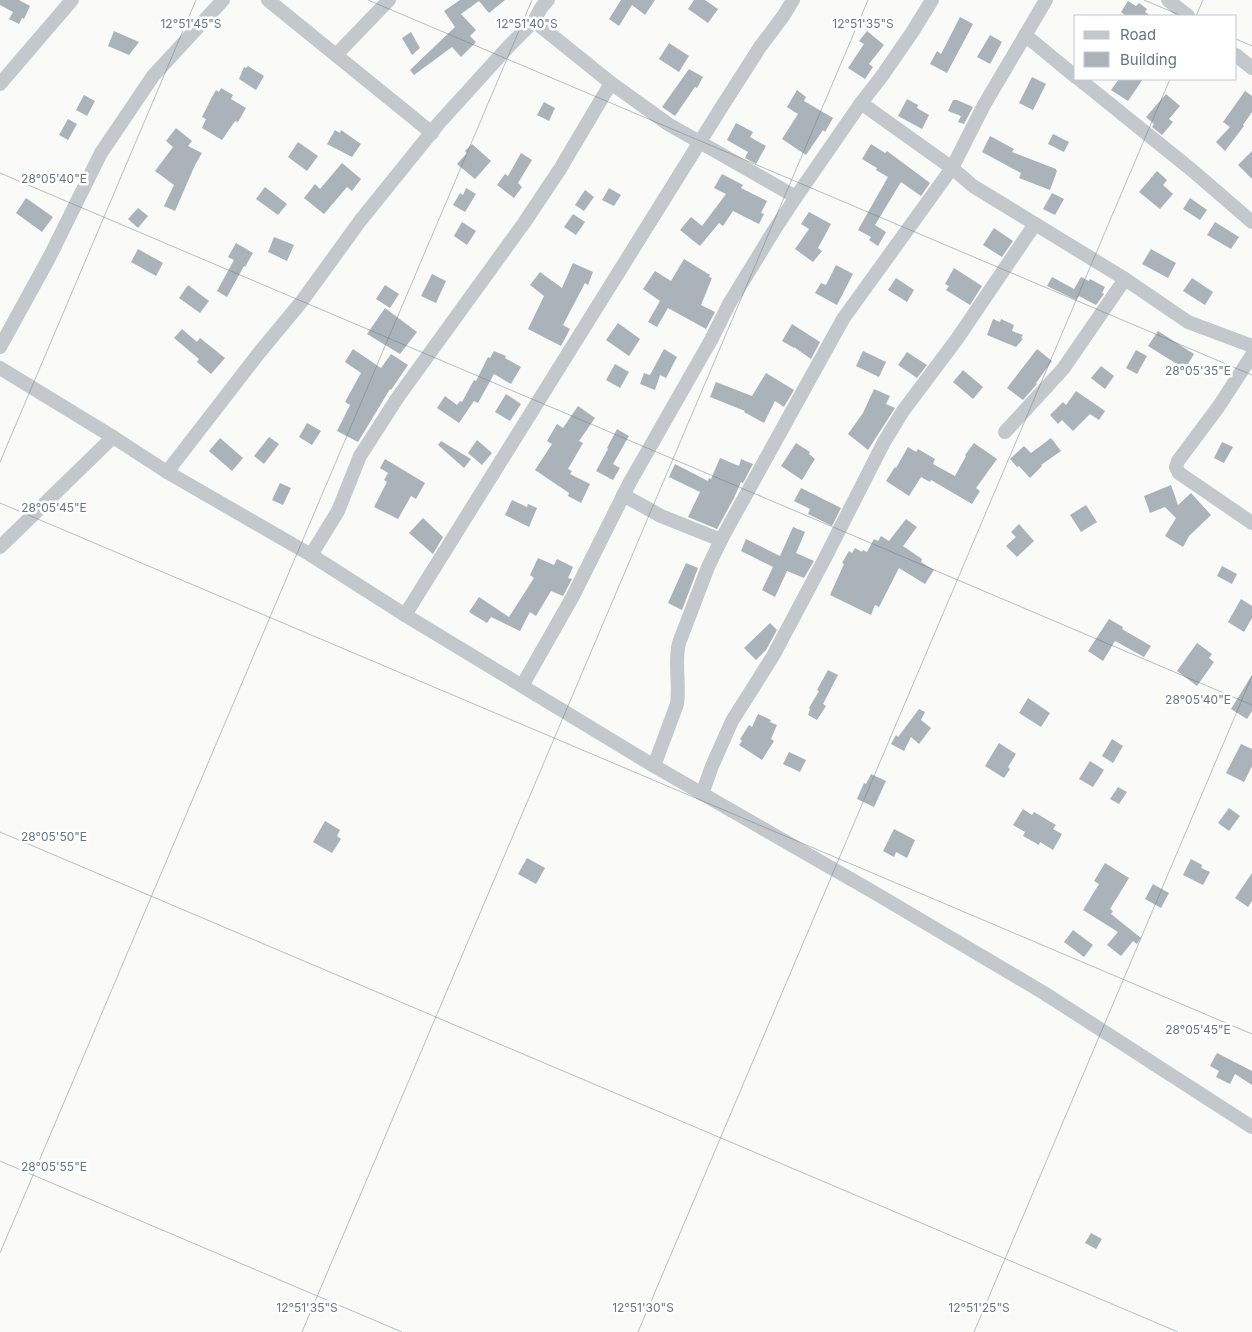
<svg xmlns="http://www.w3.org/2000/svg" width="1252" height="1332" font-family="Inter,sans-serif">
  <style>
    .building { fill: #aab3b9 }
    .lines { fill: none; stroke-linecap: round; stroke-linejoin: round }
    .minor { stroke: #c3c8cc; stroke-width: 14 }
    .ticks { fill: none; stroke: #657683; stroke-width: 1; stroke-opacity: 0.45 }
    .ticks-label { font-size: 12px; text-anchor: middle; fill: #657683; stroke: #fff; stroke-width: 5; stroke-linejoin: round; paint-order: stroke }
  </style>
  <rect width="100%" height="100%" fill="#fafaf8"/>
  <g class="building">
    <path d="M0,0H19L30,6L24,19L22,18L19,24L9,19L13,12L0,5Z"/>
    <path d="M460,0H505L489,13L479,1L461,14L476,30L470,36L476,42L461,57L452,47L414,75L410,70L455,27L444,11Z"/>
    <path d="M621,0H655L645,15L632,5L619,26L609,19Z"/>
    <path d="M694,0H705L718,9L708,23L688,9Z"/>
    <path d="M1128,1L1136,6L1139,3L1147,9L1145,12L1151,16H1126L1121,12Z"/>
    <path d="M960,17L973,24L947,73L930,64L937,51L941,54Z"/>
    <path d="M114,31L139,42L129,55L108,46Z"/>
    <path d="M867,31L884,45L869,64L873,67L865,79L848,68L864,44L859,41Z"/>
    <path d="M411,32L420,48L412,55L402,38Z"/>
    <path d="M990,35L1002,42L990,64L977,57Z"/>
    <path d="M669,43L689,56L679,72L659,59Z"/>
    <path d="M248,66L264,76L256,90L239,79L244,67L246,68Z"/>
    <path d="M689,69L703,77L697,88L695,87L675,116L662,107Z"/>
    <path d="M1032,77L1046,84L1033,110L1019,103Z"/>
    <path d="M1119,79H1143L1128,101L1111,90Z"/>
    <path d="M221,88L233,95L231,99L246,108L238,122L235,121L222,140L202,128L206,119L202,117L212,97L216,90L219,92Z"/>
    <path d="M797,90L806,97L804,101L833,118L825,132L823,130L806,155L782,139L798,114L787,107Z"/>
    <path d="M1245,91L1252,96V112L1243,125L1244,126L1225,151L1216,142L1230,127L1223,122Z"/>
    <path d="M1166,94L1180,106L1169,119L1173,122L1162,135L1152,127L1154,124L1146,117Z"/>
    <path d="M84,95L95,101L87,116L76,110Z"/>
    <path d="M907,99L918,105L917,108L929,115L922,129L898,116Z"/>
    <path d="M953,100H957L973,107L964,124L958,122L961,116L948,111Z"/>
    <path d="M544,102L555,108L549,121L537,115Z"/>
    <path d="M68,119L77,124L68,140L59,135Z"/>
    <path d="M736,123L753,132L750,137L766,146L756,164L745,158L748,152L727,140Z"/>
    <path d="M176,128L192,141L188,146L202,153L195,165L175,211L164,206L174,185L155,171L173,147L166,141Z"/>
    <path d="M335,130L340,133L341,130L361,144L352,157L327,144Z"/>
    <path d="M1053,134L1069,142L1064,152L1048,144Z"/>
    <path d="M990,136L1014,149L1012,152L1056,169V170L1057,171L1050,190L1019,178L1021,173L982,152Z"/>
    <path d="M298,142L318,156L307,171L288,157Z"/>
    <path d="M472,144L491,161L475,179L457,164L467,153L465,151Z"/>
    <path d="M871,144L885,153L887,151L930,183L921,196L901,182L875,225L886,232L878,246L869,240L871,237L858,230L888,177L876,170L877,168L862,159Z"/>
    <path d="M1252,151V179L1238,165Z"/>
    <path d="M521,153L532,160L518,183L522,187L514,198L497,185L505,174L508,176Z"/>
    <path d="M342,163L361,179L352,191L347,187L324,214L304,198L315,184L320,189Z"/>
    <path d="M1157,171L1167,180L1163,185L1173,194L1160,209L1139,192Z"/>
    <path d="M722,174L743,185L741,188L767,201L761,213L764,214L759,224L733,211L723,226L719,223L700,246L680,230L691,217L702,226L726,194L714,188Z"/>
    <path d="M265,187L287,204L278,215L256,199Z"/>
    <path d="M466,188L476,194L465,212L453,205L460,193L463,195Z"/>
    <path d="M609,188L621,195L614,206L602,200Z"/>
    <path d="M585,190L594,197L584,211L575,205Z"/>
    <path d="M1052,193L1064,199L1055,215L1043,209Z"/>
    <path d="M26,198L53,217L42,232L16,213Z"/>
    <path d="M1190,198L1207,210L1200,220L1183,209Z"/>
    <path d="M138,208L148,216L138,228L128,219Z"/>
    <path d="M809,212L831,224L818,248L822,251L813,262L795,249L809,229L801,224Z"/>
    <path d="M573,214L585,222L576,235L564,227Z"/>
    <path d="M462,222L476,231L467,245L454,236Z"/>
    <path d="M1215,222L1239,237L1231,249L1207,235Z"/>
    <path d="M994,228L1013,241L1002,257L983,245Z"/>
    <path d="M274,237L294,245L287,261L268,252Z"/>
    <path d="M236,243L253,253L245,267L244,266L227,297L217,291L234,260L228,257Z"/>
    <path d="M138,249L163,263L156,276L131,262Z"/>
    <path d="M1151,249L1176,263L1168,278L1142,264Z"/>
    <path d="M684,259L710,275L709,277L712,278L701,305L715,312L706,329L668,308L657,327L648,322L660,301L643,289L655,271L671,281Z"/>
    <path d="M573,263L593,272L588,285L585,283L563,325L570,329L561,346L528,329L544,296L530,285L540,272L562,288Z"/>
    <path d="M836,265L853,274L837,305L815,293L821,283L826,285Z"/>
    <path d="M954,268L982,286L970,305L946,290L949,286L945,284Z"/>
    <path d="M432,274L446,281L436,303L421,296Z"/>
    <path d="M1052,277L1074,289L1081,277L1089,281L1090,279L1105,287L1102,293L1104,294L1096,305L1079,296L1076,300L1047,286Z"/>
    <path d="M896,278L914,290L907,302L888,290Z"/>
    <path d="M1192,278L1213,292L1205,305L1183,291Z"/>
    <path d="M188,285L209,301L200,313L179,298Z"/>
    <path d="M385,285L399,294L390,308L376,299Z"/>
    <path d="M385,308L417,332L400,354L367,334Z"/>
    <path d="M993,319L1000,322L1001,319L1014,325L1012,331L1023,335L1021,338L1023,339L1016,347L987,335Z"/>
    <path d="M618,323L640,339L629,356L606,340Z"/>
    <path d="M792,324L820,342L811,359L794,347V348L782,341Z"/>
    <path d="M182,329L197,342L200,338L225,358L211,374L197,362L199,359L174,338Z"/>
    <path d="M1158,331L1194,354L1185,369L1148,346Z"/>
    <path d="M353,349L381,368L391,354L408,365L391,390L390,389L358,442L337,431L350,405L345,402L361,373L345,362Z"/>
    <path d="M664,349L677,357L666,378L660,375L655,390L640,384L644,373L650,375Z"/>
    <path d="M1037,349L1052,361L1036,383L1037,384L1023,400L1007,388Z"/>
    <path d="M1136,350L1147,356L1137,374L1126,368Z"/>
    <path d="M494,351L506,356L505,358L521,367L511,384L494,374L478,403L474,401L459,423L437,408L445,396L457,405L460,401L462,402L474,380L476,381L488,357L490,358Z"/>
    <path d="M863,351L886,362L879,377L856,366Z"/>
    <path d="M907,352L927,365L917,378L898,365Z"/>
    <path d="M615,364L629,372L620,388L606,380Z"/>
    <path d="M1101,366L1114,376L1105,389L1091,378Z"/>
    <path d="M963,370L983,387L973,399L953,382Z"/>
    <path d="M766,373L794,390L784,407L775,401L764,423L744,412L745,411L710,397L716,382L752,396Z"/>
    <path d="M874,389L890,396L886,404L895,408L868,450L848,434L863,413Z"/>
    <path d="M1076,391L1105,411L1099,420L1090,414L1073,431L1062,420L1058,424L1050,415L1063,402L1066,405Z"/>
    <path d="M506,394L521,404L510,421L495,412Z"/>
    <path d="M578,406L595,418L579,441L583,443L568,469L572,471L570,474L590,484L581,503L568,496L569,493L535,470L552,444L547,441L557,424L563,428Z"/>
    <path d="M307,423L321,431L312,445L299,437Z"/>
    <path d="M617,429L629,436L613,464L620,468L613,480L596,471L608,449L607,448Z"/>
    <path d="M269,437L279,444L264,464L254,456Z"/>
    <path d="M220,438L243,458L232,471L209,451Z"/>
    <path d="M1051,438L1061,451L1041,465L1042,466L1030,478L1019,466L1017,467L1010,459L1024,446L1031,453Z"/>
    <path d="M477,440L492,453L482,465L468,453Z"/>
    <path d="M441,441L471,459L464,468L438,445Z"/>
    <path d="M1222,442L1233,447L1224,463L1214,458Z"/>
    <path d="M796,443L810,452L809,454L815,459L802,480L781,466Z"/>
    <path d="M974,443L997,459L976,488L980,491L972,504L931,480L930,482L921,477L909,496L886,481L895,467L896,468L908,447L916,452L918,449L935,459L933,464L955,476L966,456L965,455Z"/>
    <path d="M720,458L739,466L741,459L753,464L743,483L741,482L734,498L717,529L688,517L700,492L669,477L675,464L708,481L709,478L711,479Z"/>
    <path d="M385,459L425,483L416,499L411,496L398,519L374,507L387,482L384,480L388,473L380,468Z"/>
    <path d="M280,483L291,488L283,505L272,500Z"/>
    <path d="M1171,485L1178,505L1191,493L1211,515L1189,536L1183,547L1165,536L1176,518L1165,507L1150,513L1144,496Z"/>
    <path d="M801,488L841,508L832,526L808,514L810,509L794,501Z"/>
    <path d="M512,500L527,507L528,504L537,508L529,527L505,515Z"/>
    <path d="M1086,505L1097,522L1081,532L1070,515Z"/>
    <path d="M423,518L443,537L433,554L409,533Z"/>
    <path d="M906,519L917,527L903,546L922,559L921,562L934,570L925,584L899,568L879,607L875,605L871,615L830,595L844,564L842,563L849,551L852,553L855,548L862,552L863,550L867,552L874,539L878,541L881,536L889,541Z"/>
    <path d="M1019,524L1034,541L1017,557L1006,546L1016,537L1011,532Z"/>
    <path d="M793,527L805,532L796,553L814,561L804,578L787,571L775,597L762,590L773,567L741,551L746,539L780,556Z"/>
    <path d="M538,558L554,565L557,559L573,567L568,578L572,579L563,596L551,591L536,616L530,612L520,631L491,617L487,623L469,612L479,597L509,617L534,578L530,575Z"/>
    <path d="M686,563L698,568L682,610L668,603Z"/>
    <path d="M1222,566L1237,574L1232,584L1217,576Z"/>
    <path d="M1241,599L1252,606V618L1244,632L1228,622Z"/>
    <path d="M1109,619L1123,627L1122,629L1151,646L1144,657L1115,641L1103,661L1088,651Z"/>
    <path d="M770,623L777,630L766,650L756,660L744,648Z"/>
    <path d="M1197,643L1212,654L1209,658L1214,662L1197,686L1177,671Z"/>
    <path d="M828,670L838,675L823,704L826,706L817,720L808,715L810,709L809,708L819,691L817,690Z"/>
    <path d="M1252,675V711L1247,719L1231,709Z"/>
    <path d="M1028,698L1050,713L1041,727L1019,713Z"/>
    <path d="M919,709L925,712L921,720L931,728L919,744L911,737L904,751L891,744L896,735L898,737Z"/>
    <path d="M758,714L771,720L770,722L777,725L771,739L774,741L762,760L739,745L742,741L740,739L749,725L752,727Z"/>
    <path d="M1112,739L1123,746L1113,763L1102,756Z"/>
    <path d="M999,743L1016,754L1008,767L1010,769L1004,778L985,766Z"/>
    <path d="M1241,744L1252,749V766L1244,782L1226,773Z"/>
    <path d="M789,752L806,760L800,772L783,764Z"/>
    <path d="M1090,761L1104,770L1093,787L1079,779Z"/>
    <path d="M871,774L886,781L874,807L857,799L864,783L866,784Z"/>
    <path d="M1118,787L1127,792L1119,804L1110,799Z"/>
    <path d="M1229,808L1240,816L1229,831L1218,823Z"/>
    <path d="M1023,809L1032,815L1034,812L1056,825L1053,829L1062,834L1053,850L1040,842L1039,845L1023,836L1025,832L1013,825Z"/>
    <path d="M325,821L340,830L337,836L341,839L332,853L313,842Z"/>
    <path d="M894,829L915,840L907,858L896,852L894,857L883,851Z"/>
    <path d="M527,858L545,868L536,884L518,874Z"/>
    <path d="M1191,859L1202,865L1201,868L1210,872L1203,885L1183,875Z"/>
    <path d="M1105,863L1129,878L1110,909L1113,911L1111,914L1141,938L1137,944L1133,941L1121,956L1107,945L1118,932L1083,910L1099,884L1094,881Z"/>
    <path d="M1252,873V901L1248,907L1235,898Z"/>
    <path d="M1153,884L1169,893L1161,908L1145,899Z"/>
    <path d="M1073,930L1093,945L1084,957L1064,942Z"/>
    <path d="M1217,1053L1252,1071V1085L1235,1074L1230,1084L1216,1077L1219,1071L1210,1066Z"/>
    <path d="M1091,1233L1102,1239L1096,1249L1085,1243Z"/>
  </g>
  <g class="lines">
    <g class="minor">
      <path d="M268,0L432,133"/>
      <path d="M1168,0L1188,16"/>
      <path d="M534,21L611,83L668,124L796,197"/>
      <path d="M1025,35L1076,77"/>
      <path d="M336,55L389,0"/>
      <path d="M1236,55L1252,68"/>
      <path d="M1079,79L1193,171L1252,222"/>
      <path d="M0,84L72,0"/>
      <path d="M861,103L952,168L973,186L1125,279L1188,322L1252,346"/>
      <path d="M0,347L49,258L101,153L153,76L223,0"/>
      <path d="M1252,355L1219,406L1178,461L1176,467L1179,473L1252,523"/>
      <path d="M0,368L113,437L167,472L311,555L405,615L654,766L875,893L1044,993L1252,1127"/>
      <path d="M1005,432L1063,369L1125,279"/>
      <path d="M167,472L259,353L302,301L360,221L439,123L509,46L534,21L541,8L548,0"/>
      <path d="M623,495L661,516L721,540"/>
      <path d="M0,547L113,437"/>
      <path d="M311,555L338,511L360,456L398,397L524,223L560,169L611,83"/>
      <path d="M405,615L721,108L760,47L784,15L793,0"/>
      <path d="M522,686L573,596L630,482L711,340L729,304L773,232L796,197L861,103L882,76L913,31L932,0"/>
      <path d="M654,766L677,704C680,684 674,662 679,643L708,567L721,540L738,509L843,319L952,168L984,105L1046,0"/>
      <path d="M702,794L712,766L732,721L773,656L823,562L884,442L903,411L957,339L1035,224"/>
    </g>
  </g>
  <path class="ticks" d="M368,0L1252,375M1144,0L1182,16M1196,16L1203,0M1236,39L1252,46M0,173L1252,705M0,462L196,0M0,503L1252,1034M0,832L1178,1332M0,1161L402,1332M0,1253L532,0M302,1332L868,0M638,1332L1170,79M974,1332L1252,676"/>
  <g class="ticks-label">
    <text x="191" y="28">12°51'45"S</text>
    <text x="527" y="28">12°51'40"S</text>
    <text x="863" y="28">12°51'35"S</text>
    <text x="54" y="183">28°05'40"E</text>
    <text x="1198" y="375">28°05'35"E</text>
    <text x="54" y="512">28°05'45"E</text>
    <text x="1198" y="704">28°05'40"E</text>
    <text x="54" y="841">28°05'50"E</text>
    <text x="1198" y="1034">28°05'45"E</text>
    <text x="54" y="1171">28°05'55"E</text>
    <text x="307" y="1312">12°51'35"S</text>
    <text x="643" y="1312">12°51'30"S</text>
    <text x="979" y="1312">12°51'25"S</text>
  </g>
  <rect x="1074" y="15" width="162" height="65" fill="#ffffff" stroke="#c1c8cd"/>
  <rect x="1084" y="31" width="25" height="8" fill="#c3c8cc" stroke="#c1c8cd"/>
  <text x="1120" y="40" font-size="15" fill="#657683">Road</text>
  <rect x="1084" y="52" width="25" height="15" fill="#aab3b9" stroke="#c1c8cd"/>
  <text x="1120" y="65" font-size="15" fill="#657683">Building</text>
</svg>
